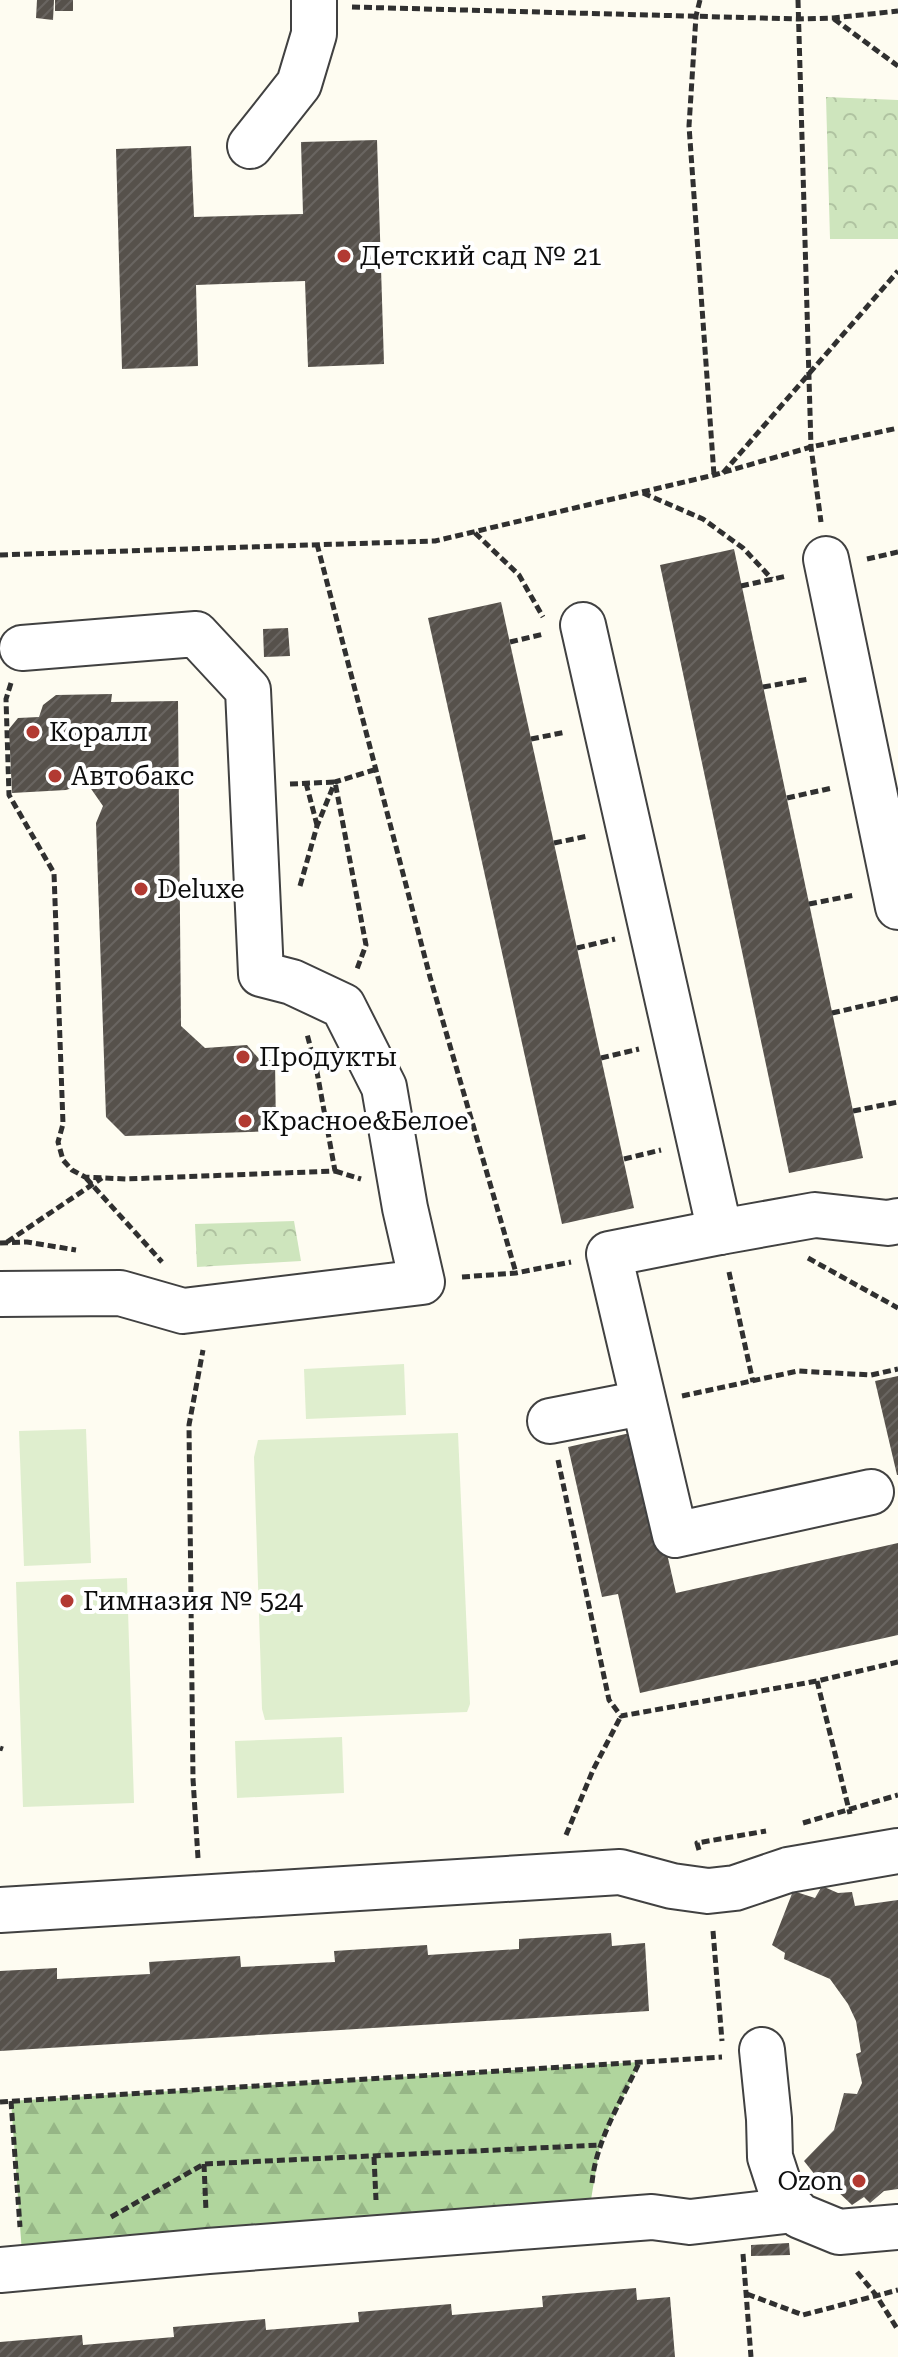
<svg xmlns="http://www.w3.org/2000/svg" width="898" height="2357" font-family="'Roboto Serif',serif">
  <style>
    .forest { fill: url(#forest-firs) }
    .park { fill: url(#park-crowns) }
    .pitch { fill: #dfeece }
    .building { fill: url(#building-hatch) }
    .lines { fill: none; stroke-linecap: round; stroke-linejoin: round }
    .minor-casing { stroke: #414141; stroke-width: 48 }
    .path { stroke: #303030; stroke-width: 5; stroke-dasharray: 8 4; stroke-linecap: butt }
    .minor { stroke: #fff; stroke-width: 44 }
    .poi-dot { fill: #b23a32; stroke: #fff; stroke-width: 3 }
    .labels { text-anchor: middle; stroke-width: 8; stroke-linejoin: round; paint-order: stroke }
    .poi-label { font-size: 26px; fill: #0e0e0e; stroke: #fff; text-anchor: start }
  </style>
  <defs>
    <pattern id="forest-firs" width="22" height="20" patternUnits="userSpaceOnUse" patternTransform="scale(2)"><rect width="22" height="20" fill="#b0d59d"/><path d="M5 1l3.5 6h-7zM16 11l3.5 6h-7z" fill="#96b686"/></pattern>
    <pattern id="park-crowns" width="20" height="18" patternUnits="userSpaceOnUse" patternTransform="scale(2)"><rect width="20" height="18" fill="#cee5bd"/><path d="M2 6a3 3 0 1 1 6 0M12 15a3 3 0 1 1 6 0" fill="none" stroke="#b0c3a1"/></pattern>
    <pattern id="building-hatch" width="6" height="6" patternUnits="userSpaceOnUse" patternTransform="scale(2)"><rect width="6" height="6" fill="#56514b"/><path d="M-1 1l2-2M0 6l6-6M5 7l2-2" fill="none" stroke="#696561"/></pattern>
  </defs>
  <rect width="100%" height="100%" fill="#fefcf1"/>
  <path class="forest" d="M640,2062L600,2145L587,2224L23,2267L11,2101Z"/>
  <g class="park">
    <path d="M826,97L898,100V239H830Z"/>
    <path d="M294,1221L301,1261L197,1267L195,1224Z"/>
  </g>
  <g class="pitch">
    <path d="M404,1364L406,1415L306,1419L304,1369Z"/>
    <path d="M86,1429L91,1563L24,1566L19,1431Z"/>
    <path d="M458,1433L470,1704L467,1712L265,1720L262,1709L254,1457L258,1440Z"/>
    <path d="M127,1578L134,1803L23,1807L16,1582Z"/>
    <path d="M342,1737L344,1793L237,1798L235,1741Z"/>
  </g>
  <g class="building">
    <path d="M37,0H54L53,20L36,18Z"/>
    <rect x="55" y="0" width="18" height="11"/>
    <path d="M377,140L384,364L308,367L305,281L196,285L198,366L122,369L116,149L191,146L194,217L303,214L301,142Z"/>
    <path d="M734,549L863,1158L789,1173L660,565Z"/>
    <path d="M501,602L634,1208L562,1224L428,618Z"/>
    <path d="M288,628L290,656L264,657L263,629Z"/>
    <path d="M112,694L111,702L178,701L181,1026L205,1048L247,1045L260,1060H275L276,1131L125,1136L106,1117L96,823L103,806L87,783L66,790L12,793L9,729L18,718L39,717L43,705L56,695Z"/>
    <path d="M898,1376V1475H897L875,1381Z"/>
    <path d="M639,1431L676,1593L898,1543V1635L640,1693L618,1594L602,1597L568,1447Z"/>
    <path d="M822,1886L838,1893L852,1892L855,1906L898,1900V2189L884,2191L870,2203L864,2197L852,2205L835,2189L827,2190L804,2161L834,2130L844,2093L857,2094L862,2083L856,2054L861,2052L856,2021L848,2004L830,1979L784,1959L785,1953L772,1945L793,1891L815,1898Z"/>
    <path d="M611,1933L612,1946L645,1943L649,2011L0,2051V1971L57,1968V1979L150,1974L149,1962L240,1956L241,1967L335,1962L334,1951L427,1945L428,1955L519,1949V1939Z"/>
    <path d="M789,2243L790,2255L751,2256V2245Z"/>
    <path d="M636,2288L637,2300L670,2297L675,2357H0V2342L82,2335L83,2345L174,2337L173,2327L265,2319L266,2330L359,2322L358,2312L451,2304L452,2315L543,2307L542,2296Z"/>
  </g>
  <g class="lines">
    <g class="minor-casing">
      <g id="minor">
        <path d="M250,146L299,84L314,34V0"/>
        <path d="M826,559L898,907"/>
        <path d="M583,625L720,1232L815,1215L888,1223L898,1221"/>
        <path d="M720,1232L609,1254L675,1535L871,1492"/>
        <path d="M0,1294L120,1293L183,1311L422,1282L405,1208L384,1087L343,1006L292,982L261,974L248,690L196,634L22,648"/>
        <path d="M550,1421L642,1403"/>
        <path d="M0,1910L620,1872L672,1886L708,1891L735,1888L788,1870L898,1851"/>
        <path d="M762,2050L769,2119L770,2157L784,2200L800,2216L839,2232L898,2227"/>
        <path d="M0,2270L208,2251L652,2217L690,2222L794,2210"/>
      </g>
    </g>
    <g class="path">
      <path d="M700,0L696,16L689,126L714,475"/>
      <path d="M798,0L811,447L821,522"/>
      <path d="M352,7L798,19L833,18L898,11"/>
      <path d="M834,19L898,66"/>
      <path d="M723,473L898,271"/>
      <path d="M643,493L703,519L743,548L772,579"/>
      <path d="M475,533L519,575L543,617"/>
      <path d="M317,544L430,977L516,1273"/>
      <path d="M0,555L435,541L714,475L811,447L898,428"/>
      <path d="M867,559L898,552"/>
      <path d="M741,586L787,576"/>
      <path d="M510,642L544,634"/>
      <path d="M11,683L6,699L9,795L54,873L63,1124L58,1142L63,1160L72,1170L85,1177L126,1179L335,1171L317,1072L307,1034"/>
      <path d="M763,687L809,679"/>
      <path d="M531,739L566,732"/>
      <path d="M306,783L317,825"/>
      <path d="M290,784L335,782L366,945L357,969"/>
      <path d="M787,798L832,788"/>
      <path d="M554,843L588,836"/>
      <path d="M300,886L317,826L335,782L374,770"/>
      <path d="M809,904L855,895"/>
      <path d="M577,948L615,939"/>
      <path d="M832,1013L898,998"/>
      <path d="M601,1058L639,1049"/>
      <path d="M853,1111L898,1102"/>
      <path d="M624,1159L661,1150"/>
      <path d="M335,1171L361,1179"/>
      <path d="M86,1178L162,1262"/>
      <path d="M7,1242L102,1178"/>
      <path d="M0,1243L27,1242L76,1250"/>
      <path d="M808,1258L898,1308"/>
      <path d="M729,1272L753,1382"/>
      <path d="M462,1277L516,1273L571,1262"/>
      <path d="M682,1396L798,1371L871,1375L898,1369"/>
      <path d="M558,1460L609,1700L621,1716L817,1681L898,1662"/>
      <path d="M817,1681L850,1814"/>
      <path d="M0,1748L3,1749"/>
      <path d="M803,1823L898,1795"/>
      <path d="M566,1835L593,1770L621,1716"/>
      <path d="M699,1850L697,1843L766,1831"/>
      <path d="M198,1858L193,1779L189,1425L203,1350"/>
      <path d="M713,1931L722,2041"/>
      <path d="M11,2101L20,2227"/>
      <path d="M0,2102L722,2057"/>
      <path d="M374,2157L376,2200"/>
      <path d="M204,2164L206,2211"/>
      <path d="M592,2183C596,2140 621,2102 639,2063"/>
      <path d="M111,2217L204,2164L600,2145"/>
      <path d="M743,2254L751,2357"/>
      <path d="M857,2272L876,2295L898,2330"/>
      <path d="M747,2294L803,2315L898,2290"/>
    </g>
    <use href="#minor" class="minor"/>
  </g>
  <g class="poi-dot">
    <circle cx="344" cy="256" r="8"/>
    <circle cx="33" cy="732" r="8"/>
    <circle cx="55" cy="776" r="8"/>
    <circle cx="141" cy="889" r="8"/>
    <circle cx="243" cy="1057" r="8"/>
    <circle cx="245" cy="1121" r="8"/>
    <circle cx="67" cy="1601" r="8"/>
    <circle cx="859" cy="2181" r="8"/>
  </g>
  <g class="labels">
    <g class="poi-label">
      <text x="360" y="265">Детский сад № 21</text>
      <text x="49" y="741">Коралл</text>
      <text x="71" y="785">Автобакс</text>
      <text x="157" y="898">Deluxe</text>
      <text x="259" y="1066">Продукты</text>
      <text x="261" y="1130">Красное&amp;Белое</text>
      <text x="83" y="1610">Гимназия № 524</text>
      <text x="843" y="2190" text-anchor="end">Ozon</text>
    </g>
  </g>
</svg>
